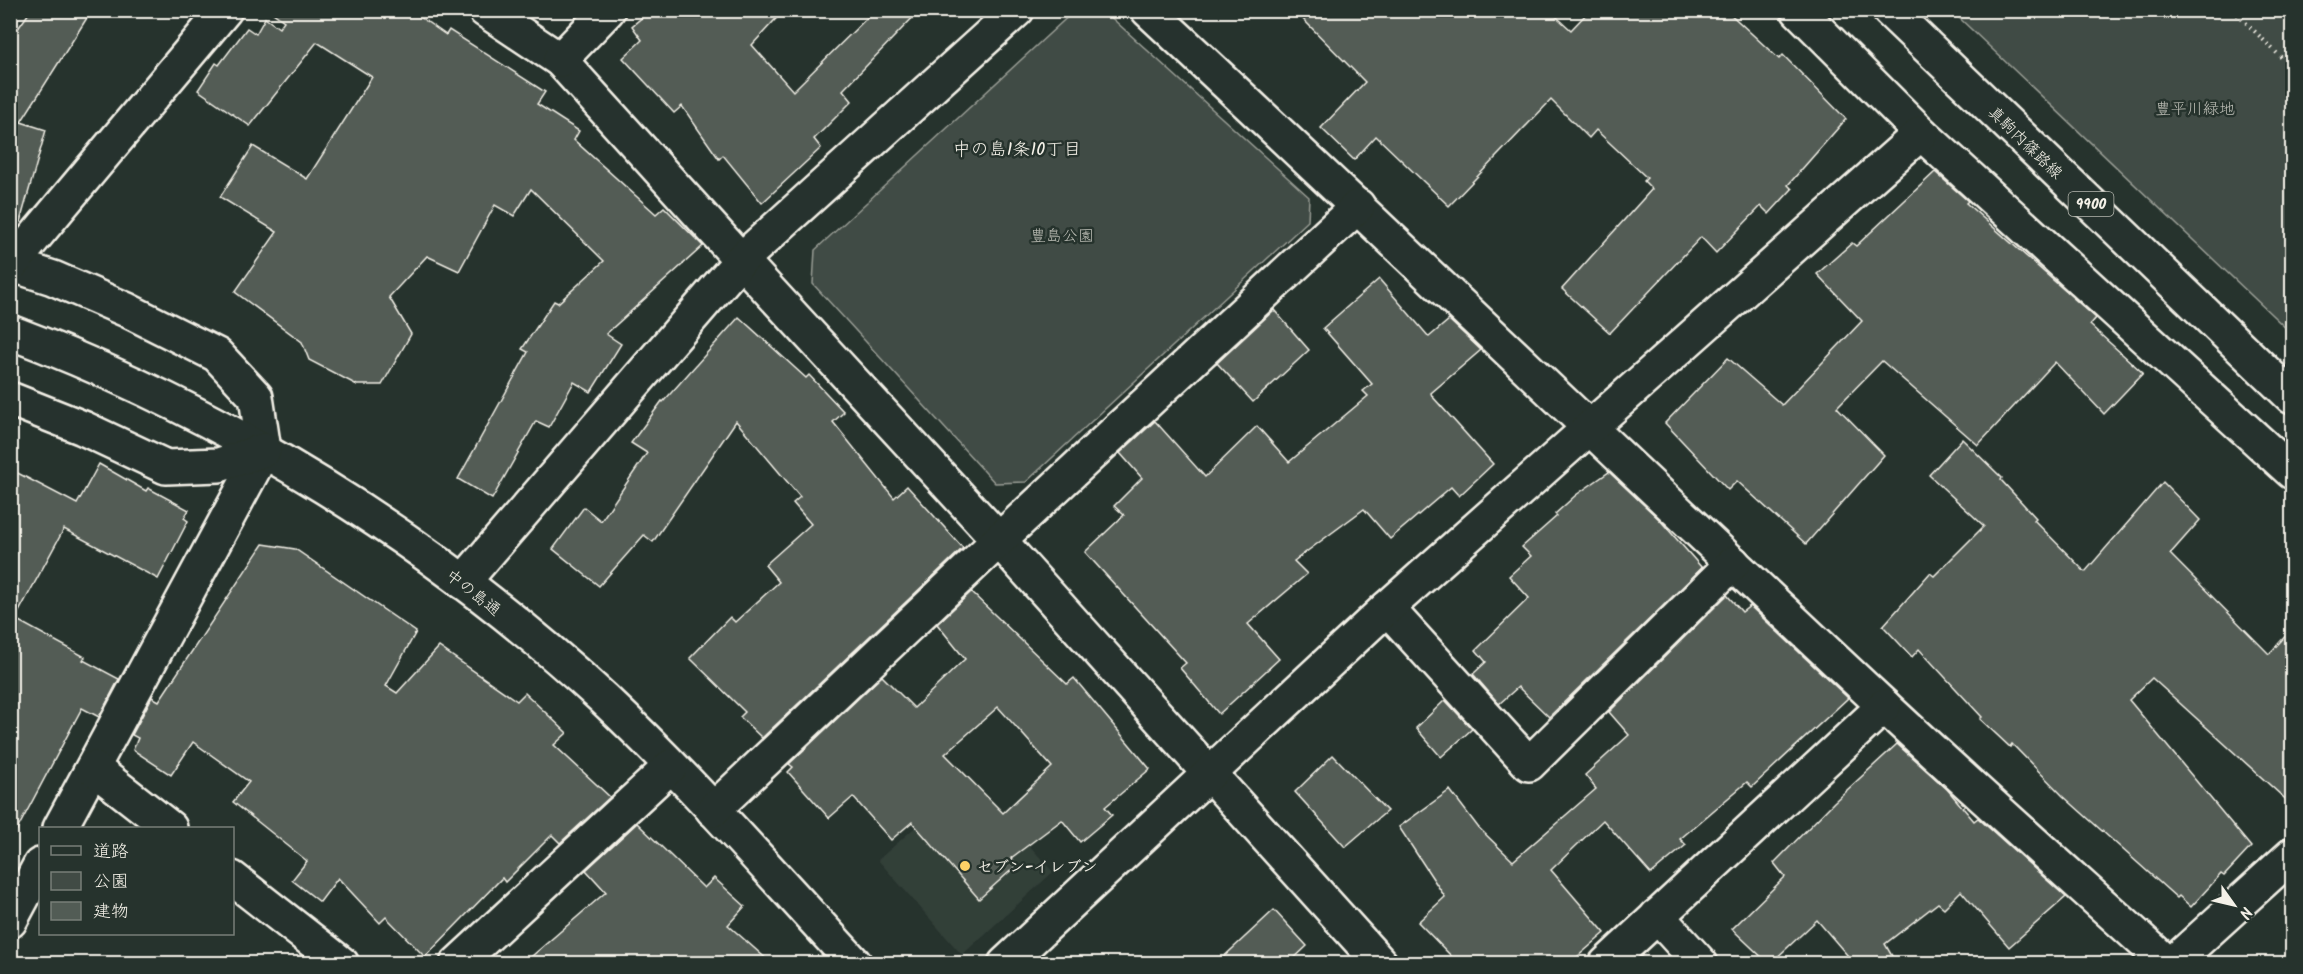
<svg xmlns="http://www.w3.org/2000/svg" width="2303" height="974" font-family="Kalam,'Klee One',sans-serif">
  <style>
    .built { fill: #333f39 }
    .green { fill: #414b45; stroke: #9a9e96; stroke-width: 1.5 }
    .building { fill: #525c55; stroke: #f4f1e8; stroke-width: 1.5; fill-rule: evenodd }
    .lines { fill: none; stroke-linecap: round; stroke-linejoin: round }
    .minor-casing { stroke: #f4f1e8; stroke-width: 38 }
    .major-casing { stroke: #f4f1e8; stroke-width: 38 }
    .path { stroke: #f4f1e8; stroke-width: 4; stroke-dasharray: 1.5 4.5; stroke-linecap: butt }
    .minor { stroke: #26332d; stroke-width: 33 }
    .major { stroke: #26332d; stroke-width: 33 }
    .poi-dot { fill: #ffd166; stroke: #26332d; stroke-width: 2 }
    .labels { text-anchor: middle; stroke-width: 5; stroke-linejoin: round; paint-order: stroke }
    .shield { fill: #26332d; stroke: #b6b8b0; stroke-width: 1.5 }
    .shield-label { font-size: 15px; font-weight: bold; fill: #f4f1e8 }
    .park-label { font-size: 16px; fill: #bebfb7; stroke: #26332d }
    .street-label { font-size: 16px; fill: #f4f1e8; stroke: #26332d }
    .poi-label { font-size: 16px; font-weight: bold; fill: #f4f1e8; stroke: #26332d; text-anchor: start }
    .neighbourhood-label { font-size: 18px; fill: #f4f1e8; stroke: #26332d }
  </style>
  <rect width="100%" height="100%" fill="#26332d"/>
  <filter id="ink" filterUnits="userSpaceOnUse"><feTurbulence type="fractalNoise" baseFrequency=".0167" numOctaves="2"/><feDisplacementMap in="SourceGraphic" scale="12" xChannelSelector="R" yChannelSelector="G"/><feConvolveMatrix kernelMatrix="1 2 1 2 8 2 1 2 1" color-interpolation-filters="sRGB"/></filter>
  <g filter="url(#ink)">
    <path class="built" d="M970,779L1053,872L962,955L878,860Z"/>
    <g class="green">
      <path d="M1074,11H1104L1309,197L1308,221L1026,482L995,483L813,284L815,250Z"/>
      <path d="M1952,11H2292V334Z"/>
    </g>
    <g class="building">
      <path d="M31,10H92L21,122L46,130L20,222L10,221V40Z"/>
      <path d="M269,10H410L446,35L449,30L545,92L537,104L579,131L574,140L656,214L664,207L703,246L606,334L621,344L591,392L574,382L549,427L536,421L492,499L458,479L528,352L522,349L554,301L558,303L604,261L531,189L514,216L495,205L459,271L427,256L389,297L411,334L382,385H357L309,360L302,342L235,292L277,232L220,197L253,146L307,179L372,77L317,42L250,126L198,90L216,63L219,65L247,28L256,34L265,18L279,28L284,21Z"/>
      <path d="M651,10H784L752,45L793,91L875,10H920L843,90L852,101L814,139L821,148L762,203L723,155L719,159L682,106L674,113L623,58L642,40L632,26Z"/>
      <path d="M1294,10H1549L1571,30L1590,10H1726L1779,59L1783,55L1846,119L1788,185L1792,189L1769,214L1761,206L1716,253L1701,237L1610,333L1562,289L1652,189L1644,181L1647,178L1596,130L1589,138L1551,100L1449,206L1376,136L1354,160L1321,128L1365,82Z"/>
      <path d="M1935,172L1968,201L1966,203L2096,318L2090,325L2143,373L2104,414L2055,362L1978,445L1882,361L1837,407L1884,455L1806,544L1737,481L1728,490L1665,423L1728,358L1782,405L1862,321L1817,274L1852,243L1856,246Z"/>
      <path d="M1379,279L1429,337L1449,320L1481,350L1431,393L1432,396L1493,464L1459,496L1451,487L1390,539L1364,509L1294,561L1307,574L1248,624L1279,659L1219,714L1180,668L1186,663L1085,552L1124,515L1114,506L1142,478L1120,453L1155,421L1205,477L1257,426L1289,462L1368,396L1363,391L1372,384L1323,328Z"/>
      <path d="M1274,310L1309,350L1253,402L1217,363Z"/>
      <path d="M739,317L806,378L809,375L844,412L833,422L894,498L907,486L963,548L762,738L740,717L745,712L690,658L730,617L735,622L779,582L765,565L811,524L793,503L800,497L736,421L653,542L644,535L599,586L553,549L584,507L601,521L647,453L631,443L662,401L663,402Z"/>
      <path d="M1962,439L2002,478L2001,480L2036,518L2034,520L2085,572L2163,482L2200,520L2170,554L2269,654L2292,629V805L2152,678L2129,700L2251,847L2224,876L2221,874L2191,907L2179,896L2177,898L2063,796L2012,744L2010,747L1980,719L1982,717L1919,649L1912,657L1883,626L1930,573L1934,576L1984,526L1929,475Z"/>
      <path d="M99,464L146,491L148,488L189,510L184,518L188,521L158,579L64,529L15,619L85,657L83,660L119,679L99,717L82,708L10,843V469L77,504Z"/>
      <path d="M1609,472L1659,519L1702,568L1549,717L1518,687L1499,704L1473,674L1486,662L1476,650L1529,598L1509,576L1531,556L1522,547L1557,516L1555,514L1576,495Z"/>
      <path d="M263,544L295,549L416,632L386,686L397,693L439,647L517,701L525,693L567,733L554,745L610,797L560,843L552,835L505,882L502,878L425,957L386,917L380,923L338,878L320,902L292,880L307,861L233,802L249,782L193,742L171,775L133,750L138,738L132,735L152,697L159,701Z"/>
      <path d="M971,592L1067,684L1074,678L1150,769L1105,807L1112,815L1080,842L1062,820L1011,858L1017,865L979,899L912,822L891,840L853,797L829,818L788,772L793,767L789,764L882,676L914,708L965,659L937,624ZM998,707L1052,767L1003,813L945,754Z"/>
      <path d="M1727,595L1742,612L1750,606L1848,698L1752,787L1747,782L1680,839L1686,845L1651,874L1603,820L1551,870L1605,933L1570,963H1458L1418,922L1445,897L1399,827L1450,790L1478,827L1513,861L1596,789L1585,775L1629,735L1609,712Z"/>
      <path d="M1445,700L1472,729L1441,757L1416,728Z"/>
      <path d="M1897,744L1947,789L1974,821L1978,818L2066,897L2009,947L1961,891L1944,908L1938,903L1885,944L1896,963H1854L1817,920L1771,963H1768L1732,929L1785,877L1774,863L1834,802Z"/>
      <path d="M1333,755L1387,811L1345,847L1295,792Z"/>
      <path d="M637,823L704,888L714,878L745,906L728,925L771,963H524L606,892L586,870Z"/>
      <path d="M1274,910L1307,946L1289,963H1217Z"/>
    </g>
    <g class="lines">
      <g class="minor-casing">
        <g id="minor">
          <path d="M485,10L560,60L741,260L999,540L1381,964"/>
          <path d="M1148,10C1395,240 1636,474 1882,704C1976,792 2072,877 2168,964"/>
          <path d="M1798,10L1921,133L2292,472"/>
          <path d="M560,60L608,10"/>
          <path d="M10,264L53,278L127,310L217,355L256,397L264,450L60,828"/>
          <path d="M12,264L225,10"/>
          <path d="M10,332C228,414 433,541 604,699C692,782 772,874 855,964"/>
          <path d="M10,399L83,428L166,467L219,465L264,450"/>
          <path d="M463,582L741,260L1017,10"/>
          <path d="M1387,608L1529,764L1733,563"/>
          <path d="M93,768L170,828"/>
          <path d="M713,810L999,540L1358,206"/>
          <path d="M232,878L342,964"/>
          <path d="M1657,916L1701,964"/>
          <path d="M10,921L40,865"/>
          <path d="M457,964L671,766"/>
          <path d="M1005,964L1387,608L1921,133"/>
          <path d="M1606,964L1884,706"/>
          <path d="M2172,964L2292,855"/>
        </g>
      </g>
      <g class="major-casing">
        <path id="major" d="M1889,10L2292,397"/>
      </g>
      <path class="path" d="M2233,10L2292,68"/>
      <use href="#minor" class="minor"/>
      <use href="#major" class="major"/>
    </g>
  </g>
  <circle class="poi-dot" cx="965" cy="866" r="6"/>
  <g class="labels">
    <rect class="shield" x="2068.5" y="192" width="45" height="24" rx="4.5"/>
    <g class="shield-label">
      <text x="2091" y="209">9900</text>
    </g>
    <g class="park-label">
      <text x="2195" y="114">豊平川緑地</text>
      <text x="1062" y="241">豊島公園</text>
    </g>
    <g class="street-label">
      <text transform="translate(2026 142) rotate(44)" y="6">真駒内篠路線</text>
      <text transform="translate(474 592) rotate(38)" y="6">中の島通</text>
    </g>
    <g class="poi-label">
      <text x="977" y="872">セブン-イレブン</text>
    </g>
    <g class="neighbourhood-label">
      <text x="1017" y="155">中の島1条10丁目</text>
    </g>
  </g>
  <rect width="2303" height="974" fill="none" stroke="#26332d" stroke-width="36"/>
  <rect x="18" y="18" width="2267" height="938" fill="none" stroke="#f4f1e8" stroke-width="2" filter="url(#ink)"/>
  <rect x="39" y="827" width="195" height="108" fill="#26332d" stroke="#787f78" stroke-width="1.5"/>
  <rect x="51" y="846" width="30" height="9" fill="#26332d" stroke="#787f78" stroke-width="1.5"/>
  <text x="93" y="857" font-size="18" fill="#f4f1e8">道路</text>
  <rect x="51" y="872" width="30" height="18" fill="#414b45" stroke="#787f78" stroke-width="1.5"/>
  <text x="93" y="887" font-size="18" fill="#f4f1e8">公園</text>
  <rect x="51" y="902" width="30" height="18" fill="#525c55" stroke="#787f78" stroke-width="1.5"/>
  <text x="93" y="917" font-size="18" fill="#f4f1e8">建物</text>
  <g transform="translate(2234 905) rotate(124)" stroke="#26332d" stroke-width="4.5" paint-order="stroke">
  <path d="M0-4.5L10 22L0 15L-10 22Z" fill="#f4f1e8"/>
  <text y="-9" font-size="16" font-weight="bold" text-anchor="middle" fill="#f4f1e8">N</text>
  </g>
</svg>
